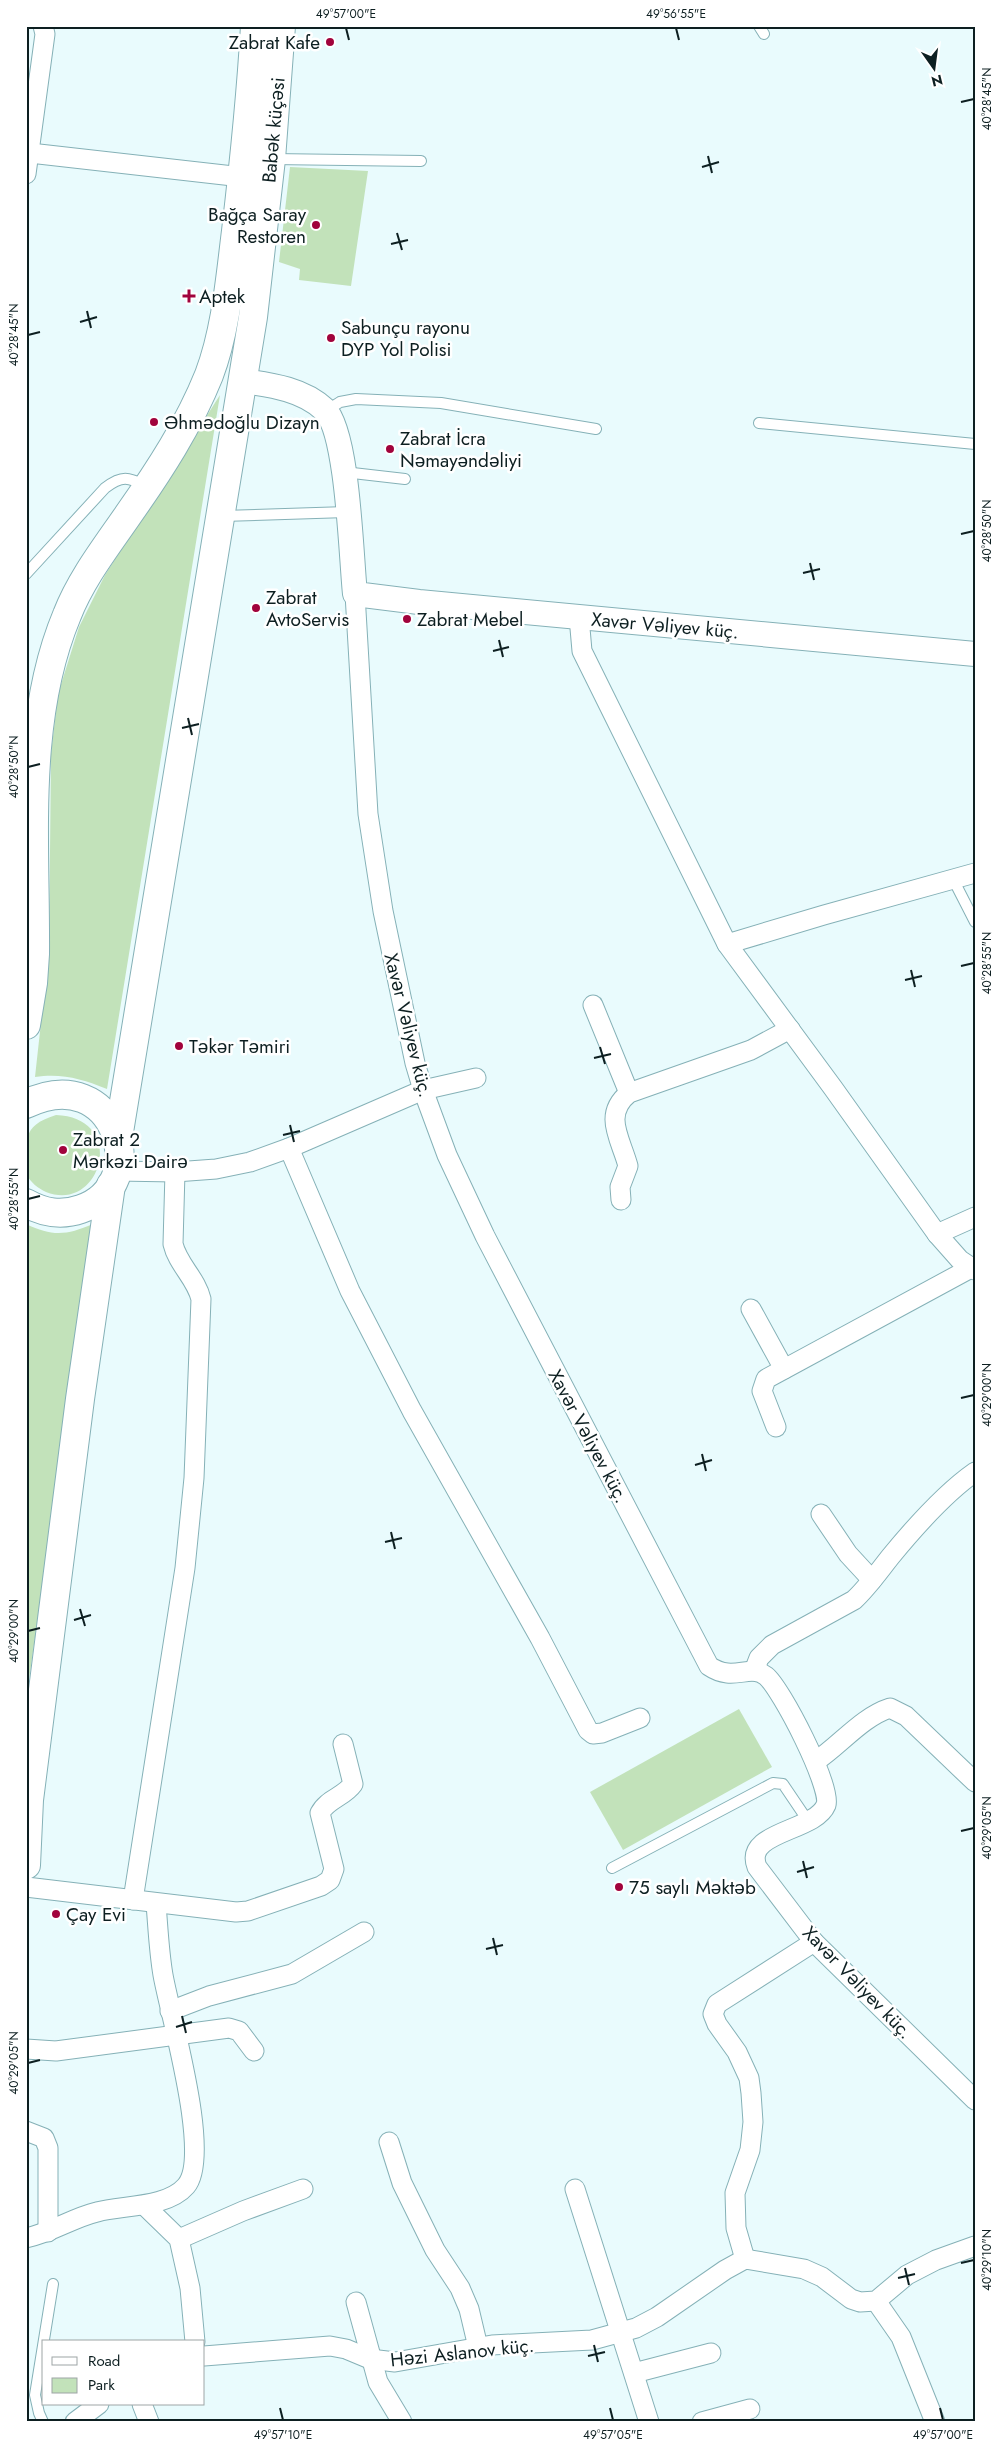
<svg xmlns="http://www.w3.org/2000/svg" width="1001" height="2448" font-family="Jost,sans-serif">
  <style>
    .green { fill: #c2e2ba }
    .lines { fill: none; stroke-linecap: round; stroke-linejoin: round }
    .service-casing { stroke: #85b1b7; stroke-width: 12 }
    .minor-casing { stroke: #85b1b7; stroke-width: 21 }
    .tertiary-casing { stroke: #85b1b7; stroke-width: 26 }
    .primary-casing { stroke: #85b1b7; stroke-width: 30 }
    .service { stroke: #fff; stroke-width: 10 }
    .minor { stroke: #fff; stroke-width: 19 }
    .tertiary { stroke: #fff; stroke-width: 24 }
    .primary { stroke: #fff; stroke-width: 28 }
    .ticks { fill: none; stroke: #0d1f21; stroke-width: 2 }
    .poi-dot { fill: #a1033c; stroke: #fff; stroke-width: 2 }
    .labels { text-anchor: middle; stroke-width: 5; stroke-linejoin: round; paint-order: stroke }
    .poi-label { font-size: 19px; fill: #0d1f21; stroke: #fff; text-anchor: start }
    .street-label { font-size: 19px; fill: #0d1f21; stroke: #fff }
    .neatline { fill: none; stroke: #0d1f21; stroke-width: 2 }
    .ticks-label { font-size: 12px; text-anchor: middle; fill: #0d1f21 }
  </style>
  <rect width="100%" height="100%" fill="#e9fbfd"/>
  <g class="green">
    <path d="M290,167L368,171L351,286L299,280L300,269L279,262Z"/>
    <path d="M220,395L107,1089C82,1079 62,1073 35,1077L49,950L51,754L58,694L79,627L105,575Z"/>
    <path d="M56,1115C129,1118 101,1214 46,1192C38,1188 31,1183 26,1174C26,1143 20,1126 56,1115Z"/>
    <path d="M26,1224C53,1237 67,1235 93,1224L26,1701Z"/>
    <path d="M739,1709L772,1767L623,1850L590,1792Z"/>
  </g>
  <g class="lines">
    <g class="service-casing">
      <g id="service">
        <path d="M759,26L764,34"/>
        <path d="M272,159L421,161"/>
        <path d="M326,411L340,402L356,399L441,403L596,429"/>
        <path d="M759,423L975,444"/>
        <path d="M344,472L405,479"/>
        <path d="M222,516L347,512"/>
        <path d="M26,574L105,488C122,475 128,477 147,486"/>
        <path d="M953,879L975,922"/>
        <path d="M612,1868L773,1783L783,1784L808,1821"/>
        <path d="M43,2422L39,2413L35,2395L53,2284"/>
      </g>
    </g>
    <g class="minor-casing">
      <g id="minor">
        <path d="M30,153L242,177"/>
        <path d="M26,174L45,34L43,26"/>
        <path d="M355,594L368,814L383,911L415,1063L423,1090L447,1155L485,1236L709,1666C734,1683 749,1663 766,1676C781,1688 832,1787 826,1805C815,1832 743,1831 757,1867L814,1942L975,2100"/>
        <path d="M579,617L582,651L727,944L833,1088L937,1234L960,1260L975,1270"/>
        <path d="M727,944L824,915L975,873"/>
        <path d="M593,1005L629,1093"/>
        <path d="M289,1148L350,1291L412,1411L540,1638L588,1730L593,1734L602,1733L640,1718"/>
        <path d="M117,1171L175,1172L216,1169L250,1162L289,1148L423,1090L476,1078"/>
        <path d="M621,1200L620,1187L628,1166C621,1139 602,1115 629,1093L751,1050L790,1029"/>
        <path d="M937,1234L975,1217"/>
        <path d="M751,1309L784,1369"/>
        <path d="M776,1427L762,1391L766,1379L971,1268"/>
        <path d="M821,1514L848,1554L872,1580"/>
        <path d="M754,1671L759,1658L772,1645L854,1600C868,1587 879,1571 891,1556C914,1528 945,1493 975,1472"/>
        <path d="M816,1761C840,1745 862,1717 890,1708L906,1716L975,1782"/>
        <path d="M26,1887L236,1912L248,1911L321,1886L330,1880L334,1869L320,1813C327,1799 344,1797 353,1784L343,1744"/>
        <path d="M133,1900L185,1568L194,1478L201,1299C196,1278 178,1265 173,1244L175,1172"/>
        <path d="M170,2011L209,1996L292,1974L364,1932"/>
        <path d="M26,2049L56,2051L229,2028L239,2031L254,2051"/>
        <path d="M26,2131L44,2138L48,2148V2232"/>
        <path d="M389,2142L402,2183L435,2250L460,2288L469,2309L478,2347"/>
        <path d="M575,2189L649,2422"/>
        <path d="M144,2205L179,2239L190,2288L195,2342"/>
        <path d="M26,2238C51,2233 72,2218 97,2212C123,2205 167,2208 186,2186C212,2156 170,2015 163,1975C159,1952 158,1927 156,1904"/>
        <path d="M179,2239L243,2211L303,2189"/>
        <path d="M745,2259L736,2228L735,2193L750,2150L753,2122L751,2093L749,2078L737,2052L717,2024L713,2014L717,2004L814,1942"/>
        <path d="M876,2301L901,2337L935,2422"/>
        <path d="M356,2302L378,2382L402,2422"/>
        <path d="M204,2356L330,2346L346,2349L370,2359L395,2362L492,2345L592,2340L636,2328L657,2317L725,2270L745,2259L804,2269L822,2277L851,2299L860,2302L876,2301L907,2275L936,2260L975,2246"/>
        <path d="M634,2373L711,2353"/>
        <path d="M142,2404L149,2422"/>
        <path d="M75,2422L99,2404"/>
        <path d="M702,2422L750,2409"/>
      </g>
    </g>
    <g class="tertiary-casing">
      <path id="tertiary" d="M243,381C271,385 303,389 325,410C348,433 351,556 355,594L419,602L975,654"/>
    </g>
    <g class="primary-casing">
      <g id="primary">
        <path d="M26,1025L33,983L35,954C36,842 23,720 67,615C81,579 106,547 128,515C159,471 189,425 209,375C226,330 230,279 236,231C244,163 251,95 255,26"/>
        <path d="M26,1104C116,1060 154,1185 81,1209C61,1216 44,1213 26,1203"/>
        <path d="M118,1138L253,317L271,159L281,26"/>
        <path d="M26,1865L29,1800L80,1399L111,1185"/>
      </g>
    </g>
    <use href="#service" class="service"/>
    <use href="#minor" class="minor"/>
    <use href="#tertiary" class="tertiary"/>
    <use href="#primary" class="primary"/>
  </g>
  <path class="ticks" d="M346,28L349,40M676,28L679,40M961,102L974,99M708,156L712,173M702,167L719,162M397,233L402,250M391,244L408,240M87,311L91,328M80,322L97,317M28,335L40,332M961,534L974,531M810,563L814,580M803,573L820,569M499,640L503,657M493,651L509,647M188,718L192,735M182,728L199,724M28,767L40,764M961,966L974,963M911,970L915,987M905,980L922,976M600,1047L605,1064M594,1058L611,1054M290,1125L294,1142M283,1135L300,1131M28,1199L40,1196M961,1398L974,1395M702,1454L706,1471M695,1465L712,1460M391,1532L395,1549M385,1542L402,1538M80,1609L85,1626M74,1620L91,1615M28,1631L40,1628M961,1831L974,1828M803,1861L807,1878M797,1872L814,1867M493,1938L497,1955M486,1949L503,1945M182,2016L186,2033M176,2027L192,2022M28,2063L40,2060M961,2263L974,2260M905,2268L909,2285M898,2278L915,2274M594,2345L598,2362M588,2356L605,2352M280,2408L283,2420M610,2408L613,2420M940,2408L943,2420"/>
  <g class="poi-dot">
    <circle cx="330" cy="42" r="5"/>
    <circle cx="316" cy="225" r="5"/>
    <path d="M186.5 288.5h5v5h5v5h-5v5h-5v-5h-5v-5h5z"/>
    <circle cx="331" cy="338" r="5"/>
    <circle cx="154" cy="422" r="5"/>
    <circle cx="390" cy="449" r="5"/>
    <circle cx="256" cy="608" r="5"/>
    <circle cx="407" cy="619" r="5"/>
    <circle cx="179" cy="1046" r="5"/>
    <circle cx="63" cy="1150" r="5"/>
    <circle cx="619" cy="1887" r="5"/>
    <circle cx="56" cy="1914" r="5"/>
  </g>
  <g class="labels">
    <g class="poi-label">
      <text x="320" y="49" text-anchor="end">Zabrat Kafe</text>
      <text x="306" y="221" text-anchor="end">Bağça Saray<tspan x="306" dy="22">Restoren</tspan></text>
      <text x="199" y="303">Aptek</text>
      <text x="341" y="334">Sabunçu rayonu<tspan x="341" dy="22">DYP Yol Polisi</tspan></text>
      <text x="164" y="429">Əhmədoğlu Dizayn</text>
      <text x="400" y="445">Zabrat İcra<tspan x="400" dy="22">Nəmayəndəliyi</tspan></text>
      <text x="266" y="604">Zabrat<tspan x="266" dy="22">AvtoServis</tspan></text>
      <text x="417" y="626">Zabrat Mebel</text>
      <text x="189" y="1053">Təkər Təmiri</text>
      <text x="73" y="1146">Zabrat 2<tspan x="73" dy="22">Mərkəzi Dairə</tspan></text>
      <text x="629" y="1894">75 saylı Məktəb</text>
      <text x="66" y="1921">Çay Evi</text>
    </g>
    <g class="street-label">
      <text transform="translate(273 130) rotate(-85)" y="7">Babək küçəsi</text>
      <text transform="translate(665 625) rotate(5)" y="7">Xavər Vəliyev küç.</text>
      <text transform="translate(409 1025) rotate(76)" y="7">Xavər Vəliyev küç.</text>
      <text transform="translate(589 1436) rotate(62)" y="7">Xavər Vəliyev küç.</text>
      <text transform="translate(858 1982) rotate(46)" y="7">Xavər Vəliyev küç.</text>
      <text transform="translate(462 2352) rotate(-6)" y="7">Həzi Aslanov küç.</text>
    </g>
  </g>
  <rect width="1001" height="2448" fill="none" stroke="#ffffff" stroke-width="55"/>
  <rect x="42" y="2340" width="162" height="65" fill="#ffffff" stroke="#9ea5a6"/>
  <rect x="52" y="2357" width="25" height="8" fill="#ffffff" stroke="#9ea5a6"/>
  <text x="88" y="2366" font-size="15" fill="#0d1f21">Road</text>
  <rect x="52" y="2378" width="25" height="15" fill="#c2e2ba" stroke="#9ea5a6"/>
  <text x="88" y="2390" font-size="15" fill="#0d1f21">Park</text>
  <g transform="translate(934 68) rotate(166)" stroke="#ffffff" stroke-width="4" paint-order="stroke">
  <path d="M0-4L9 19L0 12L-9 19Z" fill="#0d1f21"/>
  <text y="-8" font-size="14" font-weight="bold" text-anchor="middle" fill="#0d1f21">N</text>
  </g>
  <rect x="28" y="28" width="946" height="2392" class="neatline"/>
  <g class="ticks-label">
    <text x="346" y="18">49°57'00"E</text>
    <text x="676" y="18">49°56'55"E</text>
    <text transform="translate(987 99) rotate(-90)" y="4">40°28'45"N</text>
    <text transform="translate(14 335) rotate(-90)" y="4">40°28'45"N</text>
    <text transform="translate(987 531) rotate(-90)" y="4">40°28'50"N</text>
    <text transform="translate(14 767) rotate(-90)" y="4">40°28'50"N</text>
    <text transform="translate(987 963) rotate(-90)" y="4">40°28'55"N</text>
    <text transform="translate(14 1199) rotate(-90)" y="4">40°28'55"N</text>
    <text transform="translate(987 1395) rotate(-90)" y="4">40°29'00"N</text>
    <text transform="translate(14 1631) rotate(-90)" y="4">40°29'00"N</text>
    <text transform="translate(987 1828) rotate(-90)" y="4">40°29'05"N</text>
    <text transform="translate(14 2063) rotate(-90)" y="4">40°29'05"N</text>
    <text transform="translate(987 2260) rotate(-90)" y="4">40°29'10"N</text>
    <text x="283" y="2439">49°57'10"E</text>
    <text x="613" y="2439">49°57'05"E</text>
    <text x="943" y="2439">49°57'00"E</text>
  </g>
</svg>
